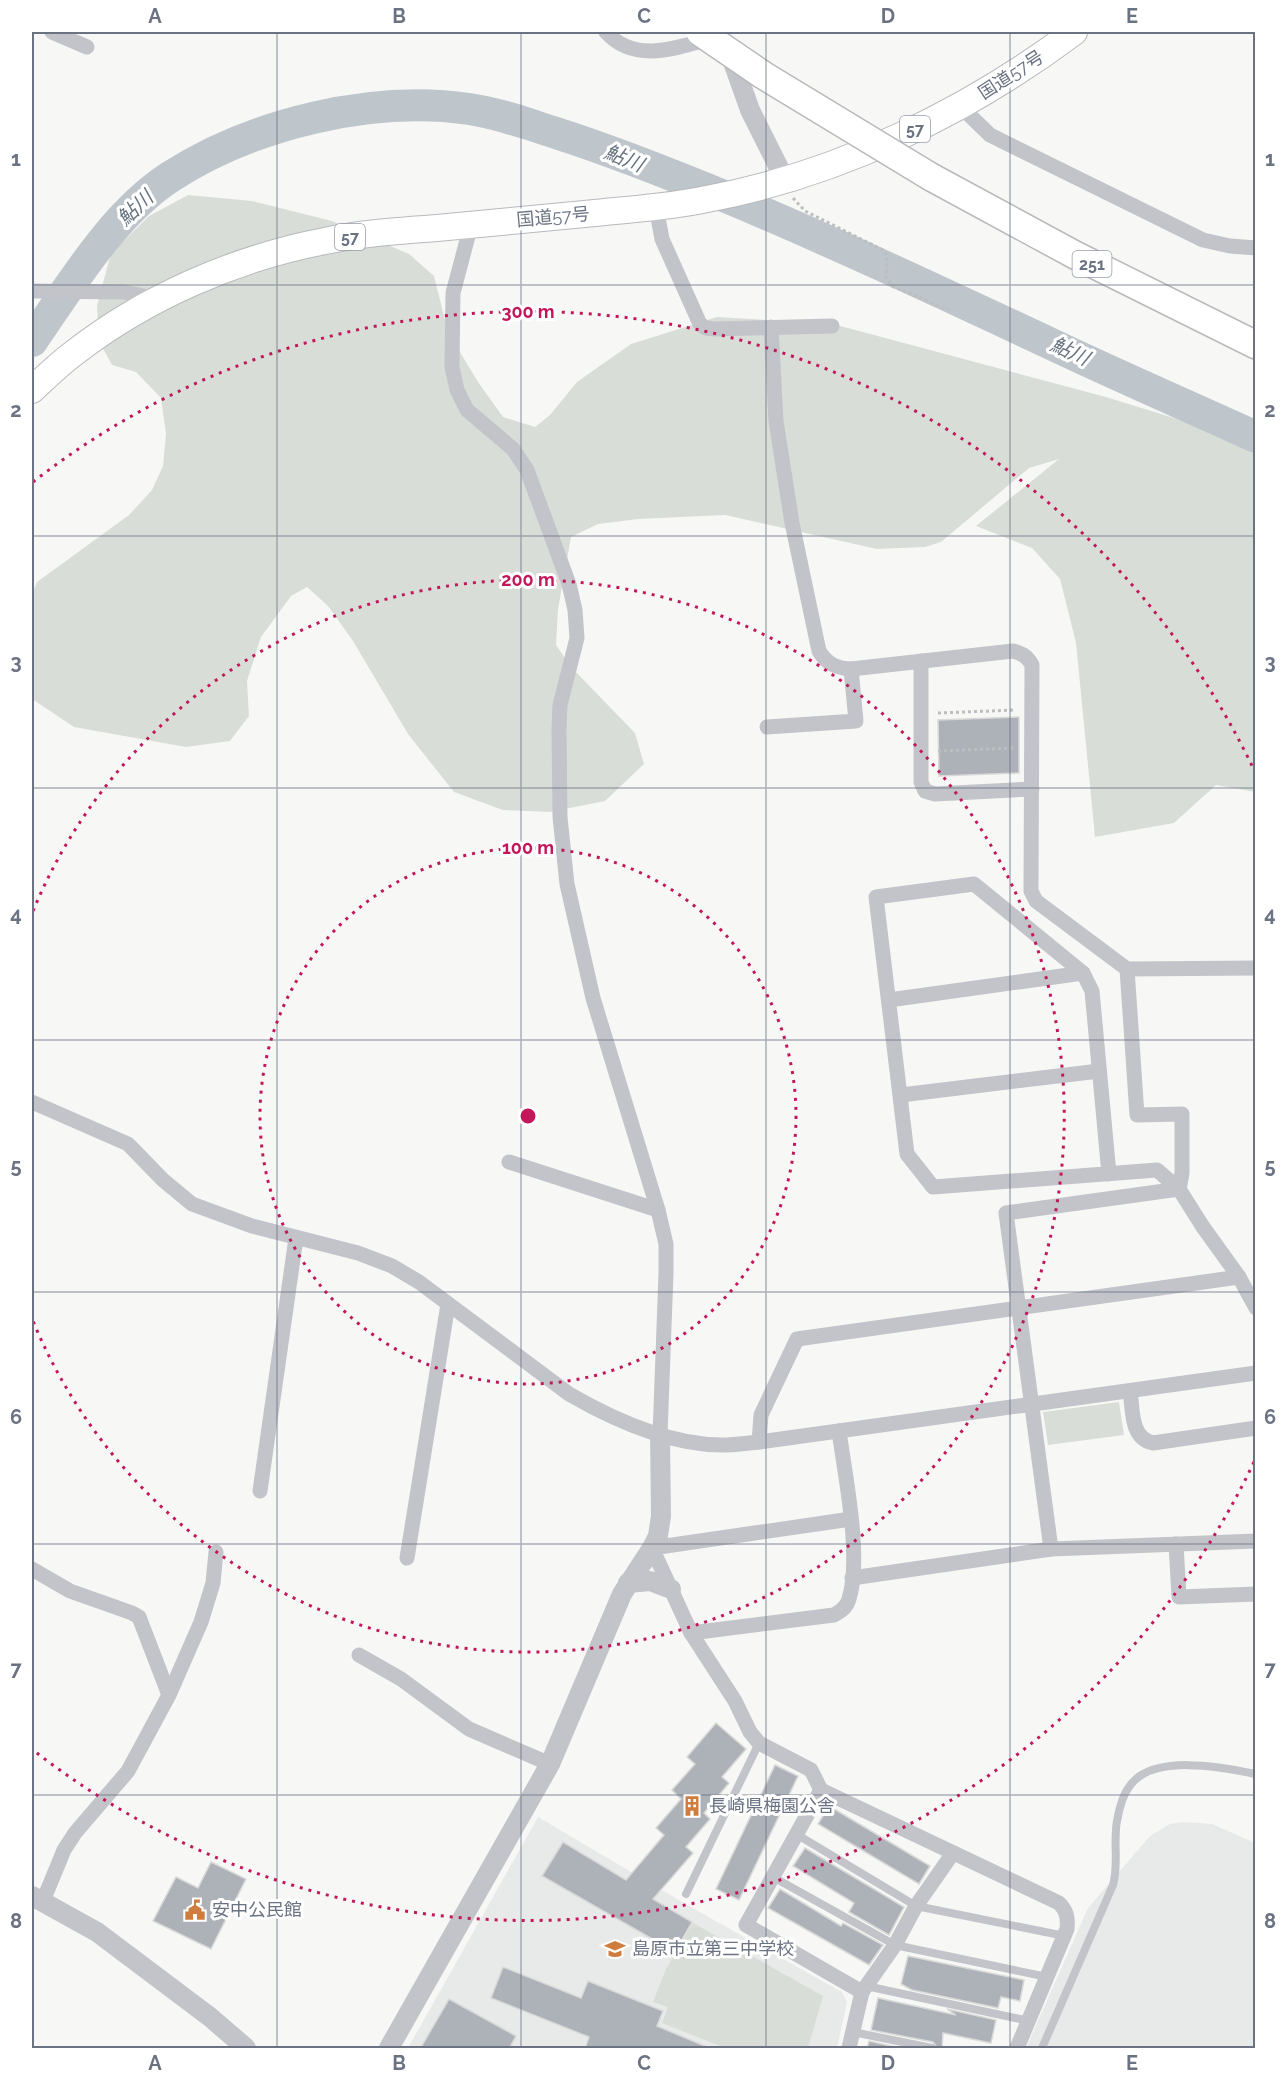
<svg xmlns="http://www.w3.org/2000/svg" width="1287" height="2080" font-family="Raleway,'Noto Sans JP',sans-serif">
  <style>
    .built { fill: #e8e9e9 }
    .green { fill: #d8ded7 }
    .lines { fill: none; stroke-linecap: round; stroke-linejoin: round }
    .river { stroke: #bec5cb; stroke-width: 32 }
    .building { fill: #adb1b8; stroke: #d9d9d8; stroke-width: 1.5 }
    .trunk-casing { stroke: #b7b9bd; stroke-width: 28 }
    .motorway-casing { stroke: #b7b9bd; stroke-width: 30 }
    .path { stroke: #bcbec0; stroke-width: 3; stroke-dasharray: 3 3; stroke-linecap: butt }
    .service { stroke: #c2c4c9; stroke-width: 8 }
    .minor { stroke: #c2c4c9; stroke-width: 15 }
    .tertiary { stroke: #c2c4c9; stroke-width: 20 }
    .trunk { stroke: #fff; stroke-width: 26 }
    .motorway { stroke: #fff; stroke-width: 27 }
    .motorway-bridge-casing { stroke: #b7b9bd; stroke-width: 30; stroke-linecap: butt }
    .motorway-bridge { stroke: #fff; stroke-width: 27 }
    .grid { fill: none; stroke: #6b7383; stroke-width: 1.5; stroke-opacity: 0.55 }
    .ring { fill: none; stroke: #c2185b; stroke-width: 3; stroke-dasharray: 3 6 }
    .labels { text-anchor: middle; stroke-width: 6; stroke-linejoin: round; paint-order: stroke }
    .shield { fill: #fff; stroke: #979da8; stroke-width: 1.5 }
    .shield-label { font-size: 16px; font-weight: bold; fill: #6b7383 }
    .street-label { font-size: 18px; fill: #6b7383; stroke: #fff }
    .poi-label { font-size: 18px; fill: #6b7383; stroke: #fff; text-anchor: start }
    .water-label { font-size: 20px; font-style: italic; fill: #67737f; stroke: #fff }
    .centre { fill: #c2185b; stroke: #fff; stroke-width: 3 }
    .ring-label { font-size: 18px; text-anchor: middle; font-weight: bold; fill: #c2185b; stroke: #fff; stroke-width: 6; stroke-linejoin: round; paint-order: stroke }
    .neatline { fill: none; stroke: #6b7383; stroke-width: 2 }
    .grid-label { font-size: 20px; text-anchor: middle; font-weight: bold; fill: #6b7383 }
  </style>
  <rect width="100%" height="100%" fill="#f7f8f6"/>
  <g class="built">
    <path d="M538,1817L689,1906L842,1992L847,2002L837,2048H408Z"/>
    <path d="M1184,1822L1212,1824L1255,1843V2048H1026L1088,1908L1150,1836L1170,1824Z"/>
  </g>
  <g class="green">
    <path d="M188,195L252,201L332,221L409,254L434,276L448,332L478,382L503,417L535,427L550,415L577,382L631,344L717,317L833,324L1106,397L1174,418L1255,449V792L1216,785L1174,823L1095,837L1076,643L1060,579L1032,548L976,526L1059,459L1029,468L941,542L925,547L877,549L725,515L638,519L598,524L571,537L558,609L556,645L572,668L635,733L644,764L605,801L550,812L503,810L454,792L408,734L353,641L328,606L307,587L291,596L261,637L247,681L249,716L230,741L186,747L74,727L32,699V595L37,582L129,515L152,490L163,466L166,434L161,398L136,372L112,365L99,341L97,306L111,253L149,216Z"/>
    <path d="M1119,1402L1124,1435L1048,1445L1043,1412Z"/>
    <path d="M693,1923L823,1996L808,2048H725L662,2023L668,2007L653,2002L666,1969Z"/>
  </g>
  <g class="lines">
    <path class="river" d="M32,341C71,285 112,215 170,177C252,124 371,95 469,109C498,113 528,124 556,133C615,152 673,175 731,199C838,244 942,293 1047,342C1116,375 1186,405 1256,437"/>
  </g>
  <g class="building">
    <path d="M1019,717V773L939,776L938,720Z"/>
    <path d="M716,1723L746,1749L722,1777L729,1783L704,1813L710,1819L686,1847L693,1853L653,1899L692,1922L675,1952L542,1876L563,1842L626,1880L664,1835L656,1828L681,1799L672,1790L695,1764L687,1757Z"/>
    <path d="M775,1765L798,1776L739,1900L716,1889Z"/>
    <path d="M829,1806L930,1866L919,1884L818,1824Z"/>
    <path d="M805,1848L904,1907L889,1935L849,1912L854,1903L793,1866Z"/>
    <path d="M211,1862L246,1879L211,1949L153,1921L176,1877L198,1888Z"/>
    <path d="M780,1889L841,1926L843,1923L883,1945L869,1965L768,1908Z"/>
    <path d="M908,1956L1024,1980L1020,2001L1001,1997L998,2008L912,1990L901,1984Z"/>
    <path d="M503,1967L581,1998L588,1981L663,2011L657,2026L712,2049H585L589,2037L491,1998Z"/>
    <path d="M878,1998L956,2015L947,2009L996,2020L991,2043L943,2033L942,2049H938L933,2042L871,2030Z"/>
    <path d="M449,1999L516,2036L509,2049H420Z"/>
    <path d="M869,2041L904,2049H867Z"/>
  </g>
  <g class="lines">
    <g class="trunk-casing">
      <path id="trunk" d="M32,390C45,378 59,364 74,353C146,297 236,258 325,241C362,233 400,231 437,228C490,223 542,218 595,213C632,209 670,207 707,199C840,174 967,112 1074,32"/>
    </g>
    <g class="motorway-casing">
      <path id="motorway" d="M931,177L1075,255L1256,345"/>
    </g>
    <g class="path">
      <path d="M793,198L805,211L883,250L887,255L886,277L892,286L949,310"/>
      <path d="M938,713L1015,710"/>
      <path d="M938,751L1015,748"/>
    </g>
    <g class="service">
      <path d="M796,1834L916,1906L1065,1936"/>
      <path d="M773,1877L895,1945L1047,1977"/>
      <path d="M686,1894L759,1743"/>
      <path d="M866,1986L1029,2021"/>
      <path d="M853,2032L932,2048"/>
      <path d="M1042,2048L1113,1885C1119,1864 1113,1843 1117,1821C1119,1810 1122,1796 1129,1787C1151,1753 1223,1767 1256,1774"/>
    </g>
    <g class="minor">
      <path d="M52,32L87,47"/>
      <path d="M606,32C635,64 676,48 712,38"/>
      <path d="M960,106L990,135L1203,240L1230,246L1256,248"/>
      <path d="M656,207L662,239L700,324L706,328L714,329L832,326"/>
      <path d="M471,225L453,293L452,367L457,390L467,410L513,449L527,470L569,584L575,610L577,638L560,705L559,729L560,817L567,884L593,998L658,1210L666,1244V1273L660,1435"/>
      <path d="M32,291L124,292L159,299"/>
      <path d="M771,327L776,421L792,523L819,651C827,664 836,668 851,669L1013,651C1023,654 1027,656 1032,665L1031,891L1036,901L1127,969L1137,1115L1182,1114V1173L1179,1189L1006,1213L1051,1549"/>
      <path d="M921,661V782L925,791L935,794L1032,789"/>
      <path d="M767,727L856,721L851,669"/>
      <path d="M1127,969L1256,968"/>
      <path d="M889,1000L1083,973"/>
      <path d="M901,1095L1099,1071"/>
      <path d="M32,1102L128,1144L163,1180L192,1204L252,1226L358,1253L392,1266L419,1282L569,1394C614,1420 669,1445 722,1445C735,1445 747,1443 759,1442L1256,1373"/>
      <path d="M509,1162L658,1210"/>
      <path d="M1109,1174L1092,991L1083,973L974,884L876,897L907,1154L933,1187L1157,1170L1179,1189L1203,1227L1239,1277L1256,1308"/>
      <path d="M1130,1391C1133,1410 1130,1438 1153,1443L1256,1428"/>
      <path d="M759,1442L761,1415L797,1339L1239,1277"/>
      <path d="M260,1491L296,1238"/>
      <path d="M851,1519L652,1548L691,1633L735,1701L750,1732L759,1743L811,1770L821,1790L1059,1903C1067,1911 1068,1918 1067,1929L1017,2048"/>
      <path d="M1176,1544L1179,1597L1256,1594"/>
      <path d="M407,1558L448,1304"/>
      <path d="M32,1569L70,1591L132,1613L139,1617L169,1695"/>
      <path d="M852,1578L1051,1549L1256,1541"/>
      <path d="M691,1633L834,1615C841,1611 847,1607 849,1599C862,1556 845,1476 839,1431"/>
      <path d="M359,1655L401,1679L469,1729L550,1764"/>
      <path d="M821,1790L746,1925L862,1992"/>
      <path d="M43,1901L64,1850L75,1833L128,1771L169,1695L201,1622L213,1583L216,1552"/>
      <path d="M849,2048L862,1992L895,1945L916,1906L953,1853"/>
    </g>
    <g class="tertiary">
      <path d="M728,48L750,110L785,180"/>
      <path d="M628,1583L650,1581L671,1589"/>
      <path d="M32,1896L97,1932L210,2017L246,2048"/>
      <path d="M389,2048L550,1764L622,1594L652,1548L658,1536L661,1516L660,1435"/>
    </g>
    <use href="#trunk" class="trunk"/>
    <use href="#motorway" class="motorway"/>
    <g class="motorway-bridge-casing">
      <path id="motorway-bridge" d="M700,32L763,75L931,177"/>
    </g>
    <use href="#motorway-bridge" class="motorway-bridge"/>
  </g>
  <path class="grid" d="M277,32V2048M521,32V2048M766,32V2048M1010,32V2048M32,285H1256M32,536H1256M32,788H1256M32,1040H1256M32,1292H1256M32,1544H1256M32,1795H1256"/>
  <g class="ring">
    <circle cx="528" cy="1116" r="268"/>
    <path d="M33 911A536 536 0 1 1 33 1321"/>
    <path d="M1254 1462A804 804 0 0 1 33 1750M33 482A804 804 0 0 1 1254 770"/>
  </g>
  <defs>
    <g id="building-bare" transform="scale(1.62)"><path d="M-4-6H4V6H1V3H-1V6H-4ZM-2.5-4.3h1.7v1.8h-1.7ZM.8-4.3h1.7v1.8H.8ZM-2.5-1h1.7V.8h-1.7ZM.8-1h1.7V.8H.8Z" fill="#ce7d3f" stroke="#fff" stroke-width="2.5" paint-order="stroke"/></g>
    <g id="civic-bare" transform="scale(1.62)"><path d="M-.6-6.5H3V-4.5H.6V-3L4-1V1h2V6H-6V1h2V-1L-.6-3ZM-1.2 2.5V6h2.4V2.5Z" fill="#ce7d3f" stroke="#fff" stroke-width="2.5" paint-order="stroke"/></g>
    <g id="school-bare" transform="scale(1.62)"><path d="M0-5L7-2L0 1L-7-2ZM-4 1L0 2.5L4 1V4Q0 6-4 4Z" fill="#ce7d3f" stroke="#fff" stroke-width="2.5" paint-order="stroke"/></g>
  </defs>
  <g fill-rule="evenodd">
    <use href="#building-bare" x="692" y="1806"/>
    <use href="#civic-bare" x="195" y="1910"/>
    <use href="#school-bare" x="615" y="1949"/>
  </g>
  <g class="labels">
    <g class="shield">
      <rect x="900" y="116" width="30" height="26" rx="4.5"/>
      <rect x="335" y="224" width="30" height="26" rx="4.5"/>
      <rect x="1072.5" y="251" width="39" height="26" rx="4.5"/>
    </g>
    <g class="shield-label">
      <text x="915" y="135">57</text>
      <text x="350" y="243">57</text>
      <text x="1092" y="270">251</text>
    </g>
    <g class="street-label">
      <text transform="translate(1011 75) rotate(-33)" y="6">国道57号</text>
      <text transform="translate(553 217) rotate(-5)" y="6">国道57号</text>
    </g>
    <g class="poi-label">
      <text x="709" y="1812">長崎県梅園公舎</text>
      <text x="212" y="1916">安中公民館</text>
      <text x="632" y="1955">島原市立第三中学校</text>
    </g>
    <g class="water-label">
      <text transform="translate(624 158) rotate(22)" y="7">鮎川</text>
      <text transform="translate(135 208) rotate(-43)" y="7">鮎川</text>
      <text transform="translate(1070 351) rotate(25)" y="7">鮎川</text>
    </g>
  </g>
  <circle cx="528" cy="1116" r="9" class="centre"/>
  <g class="ring-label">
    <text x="528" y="318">300 m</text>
    <text x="528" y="586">200 m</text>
    <text x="528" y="854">100 m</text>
  </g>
  <rect width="1287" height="2080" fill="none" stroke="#ffffff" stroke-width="66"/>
  <rect x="33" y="33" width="1221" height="2014" class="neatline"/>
  <g class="grid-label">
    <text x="155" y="23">A</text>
    <text x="399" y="23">B</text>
    <text x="644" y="23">C</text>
    <text x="888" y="23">D</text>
    <text x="1132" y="23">E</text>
    <text x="16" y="166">1</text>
    <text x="1270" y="166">1</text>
    <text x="16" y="417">2</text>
    <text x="1270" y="417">2</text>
    <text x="16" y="669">3</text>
    <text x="1270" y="669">3</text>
    <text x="16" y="921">4</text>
    <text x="1270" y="921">4</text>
    <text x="16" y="1173">5</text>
    <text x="1270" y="1173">5</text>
    <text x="16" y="1424">6</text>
    <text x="1270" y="1424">6</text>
    <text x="16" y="1676">7</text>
    <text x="1270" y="1676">7</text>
    <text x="16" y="1928">8</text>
    <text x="1270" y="1928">8</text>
    <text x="155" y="2070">A</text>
    <text x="399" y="2070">B</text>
    <text x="644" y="2070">C</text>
    <text x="888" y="2070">D</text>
    <text x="1132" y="2070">E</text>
  </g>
</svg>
